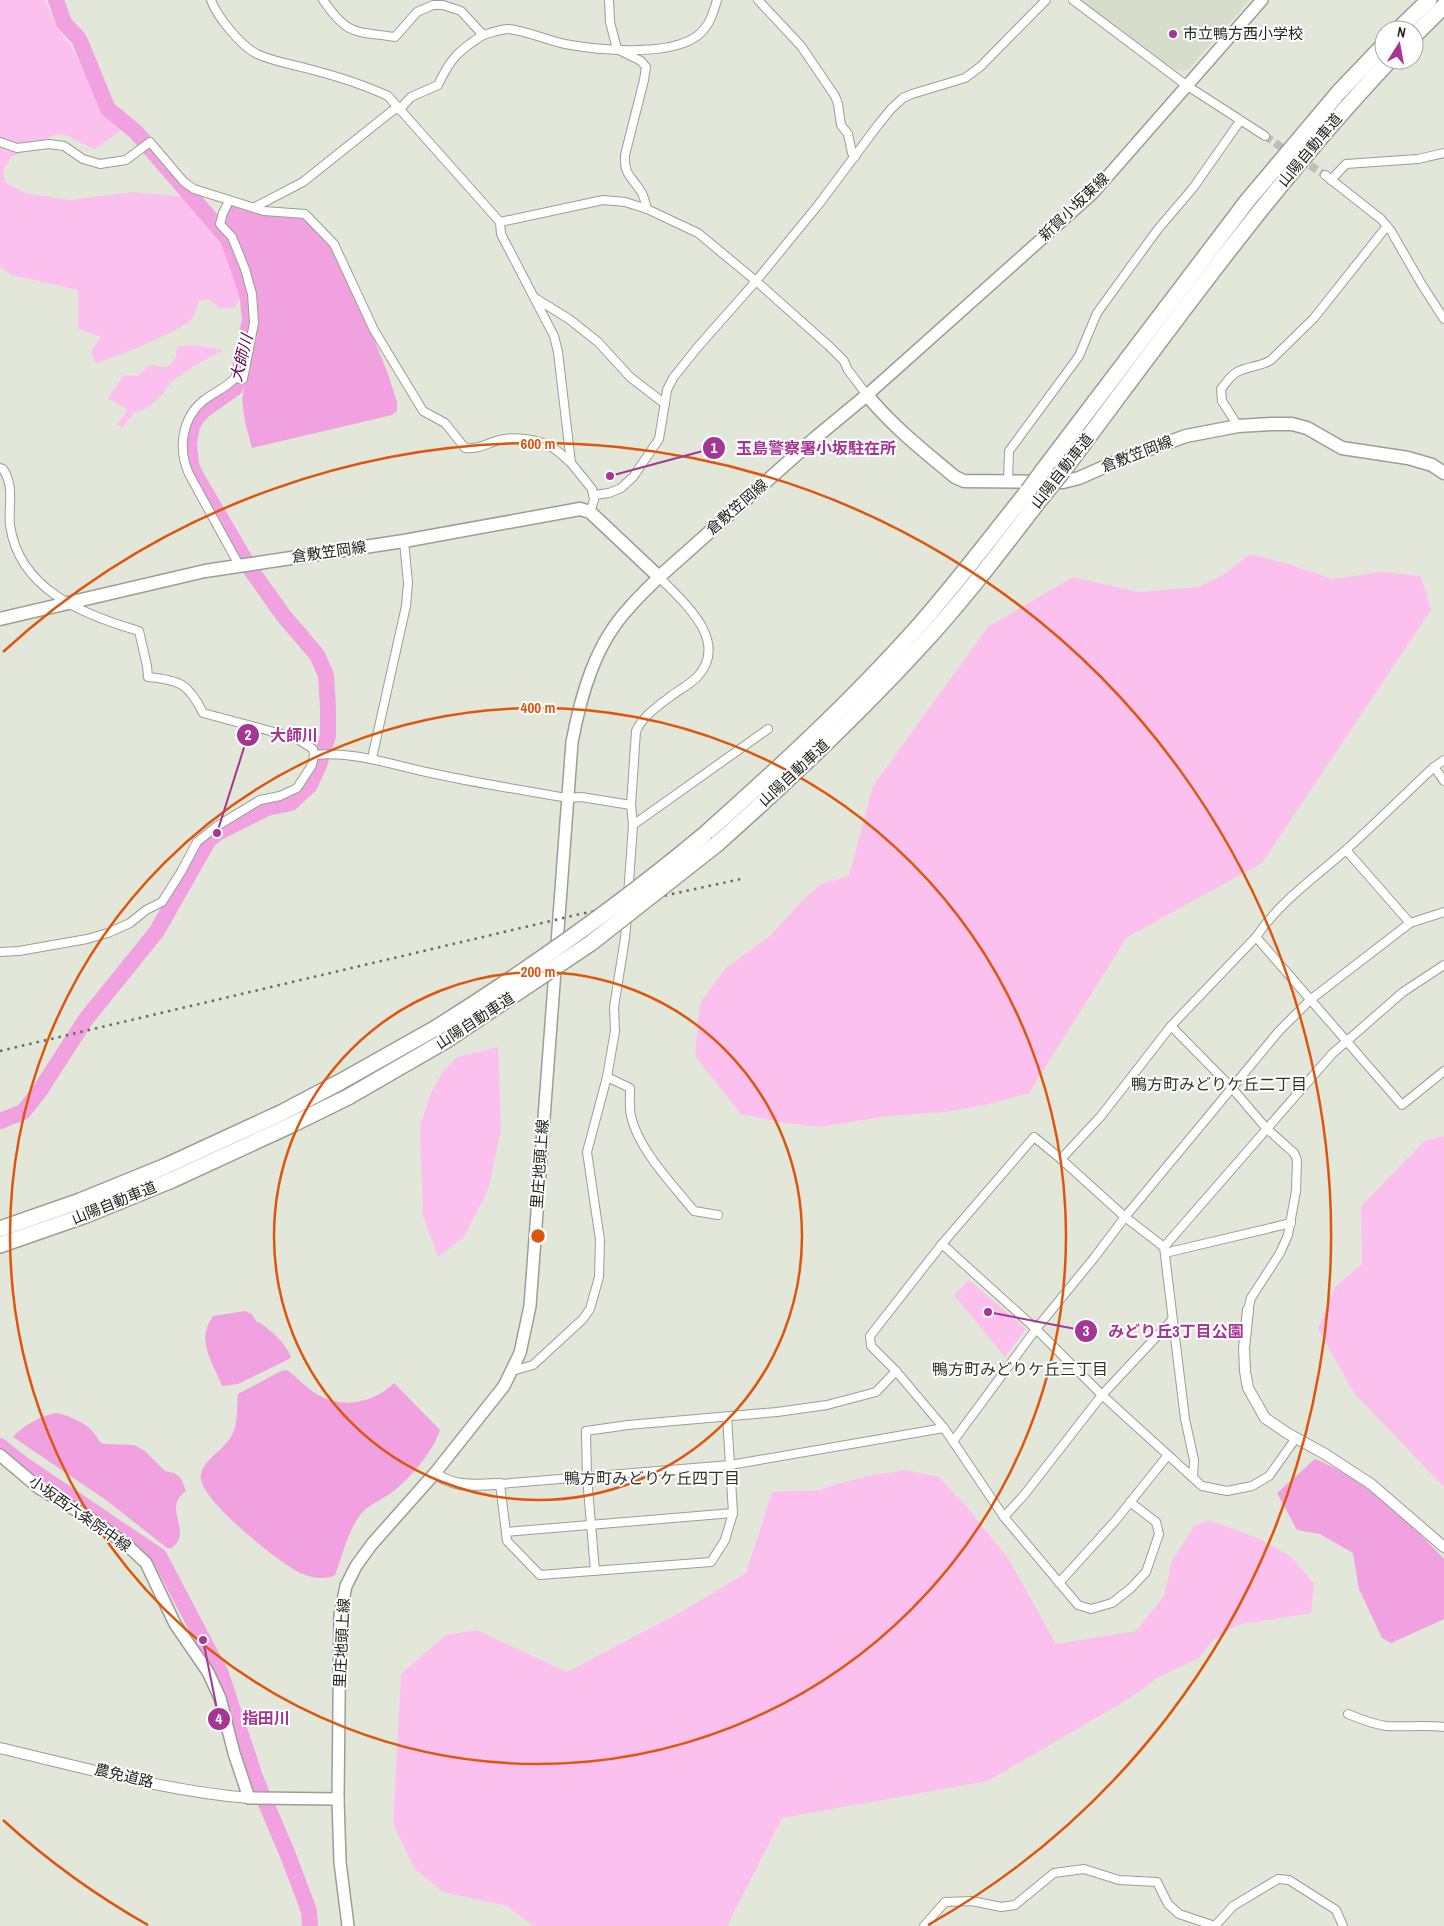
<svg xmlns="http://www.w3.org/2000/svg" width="1444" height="1926" font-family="'Archivo Narrow','Noto Sans JP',sans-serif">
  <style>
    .built { fill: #d6ddca }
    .green { fill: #fcc0ee }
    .water { fill: #f1a1e0 }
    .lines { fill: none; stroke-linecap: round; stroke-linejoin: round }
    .river { stroke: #f1a1e0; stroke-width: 16 }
    .minor-tunnel { stroke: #bcc0b5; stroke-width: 8; stroke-dasharray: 8 4; stroke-linecap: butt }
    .minor-casing { stroke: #9a9f92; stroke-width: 10 }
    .tertiary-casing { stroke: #9a9f92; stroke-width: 12 }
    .secondary-casing { stroke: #9a9f92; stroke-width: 14 }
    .primary-casing { stroke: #9a9f92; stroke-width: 15 }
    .motorway-casing { stroke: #9a9f92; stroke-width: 18 }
    .minor { stroke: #fff; stroke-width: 8 }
    .tertiary { stroke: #fff; stroke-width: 10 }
    .secondary { stroke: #fff; stroke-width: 11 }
    .primary { stroke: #fff; stroke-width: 12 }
    .motorway { stroke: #fff; stroke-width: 15 }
    .rail { stroke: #686b63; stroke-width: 2.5; stroke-dasharray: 2.5 5; stroke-linecap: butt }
    .motorway-bridge-casing { stroke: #9a9f92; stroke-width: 18; stroke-linecap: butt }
    .motorway-bridge { stroke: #fff; stroke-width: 15 }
    .ring { fill: none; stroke: #de560d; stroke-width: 2.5 }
    .poi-dot { fill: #a53693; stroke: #fff; stroke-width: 2 }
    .labels { text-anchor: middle; stroke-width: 4; stroke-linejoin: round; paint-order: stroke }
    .poi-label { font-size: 15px; fill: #22241f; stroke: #fff; text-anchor: start }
    .street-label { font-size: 15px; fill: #22241f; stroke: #fff }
    .water-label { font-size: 16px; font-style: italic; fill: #610055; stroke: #fff }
    .neighbourhood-label { font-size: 16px; fill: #31342a; stroke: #fff }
    .centre { fill: #de560d; stroke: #fff; stroke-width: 2.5 }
    .ring-label { font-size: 15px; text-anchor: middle; font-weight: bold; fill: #de560d; stroke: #fff; stroke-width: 4; stroke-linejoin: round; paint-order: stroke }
    .leader { fill: none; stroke: #a53693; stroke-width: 2 }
    .callout-dot { fill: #a53693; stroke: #fff; stroke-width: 2 }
    .mark-label { font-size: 15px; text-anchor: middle; font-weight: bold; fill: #fff }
    .callout-label { font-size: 16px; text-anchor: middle; font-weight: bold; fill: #a53693; stroke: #fff; stroke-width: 4; stroke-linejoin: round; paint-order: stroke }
  </style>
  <rect width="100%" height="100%" fill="#e2e7da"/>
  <path class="built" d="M1081,0H1249L1188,70L1182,71L1172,68Z"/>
  <g class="green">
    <path d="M0,0H45L58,30L71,45L104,113L120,131L94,149L63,134L51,136L12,157L3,170L5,182L25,193L69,200L133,192L185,197L223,241L243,290L235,308H220L208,299L199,301C197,306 195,315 192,319C181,331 114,358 96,363L91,352L101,337L78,329V290L12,275L0,267Z"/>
    <path d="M195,345L223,350L194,366L171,382L163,394L149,407L134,413L122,428L117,424L128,410L108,398L124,375L138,376L149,365L167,367L176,358L177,346Z"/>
    <path d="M1250,554L1295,566L1332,579L1381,572L1421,576L1431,610L1262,863L1127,937L1029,1093L989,1104L945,1112L888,1116L820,1127L779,1122L741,1114L695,1056L700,1003L726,968L770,936L802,901L821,884L849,876L873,786L988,627L1073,577L1138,592L1199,587L1225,574Z"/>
    <path d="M498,1047L501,1129L488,1190L464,1237L438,1257L423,1216L420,1126L430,1095L443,1072L457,1057Z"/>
    <path d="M1444,1136V1487L1354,1393L1318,1329L1335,1287L1362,1264L1361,1206L1425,1141Z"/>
    <path d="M969,1280L1026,1329L1005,1357L954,1295Z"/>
    <path d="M907,1470L939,1477L967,1507L1008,1558L1056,1644L1136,1631L1164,1596L1172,1561L1194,1526L1209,1520L1257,1538L1289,1555L1314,1583L1311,1613L1237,1625L1213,1640L1199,1658L1157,1678L1130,1698L988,1781L782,1818L727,1926H533L507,1906L443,1892L415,1869L393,1824L401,1674L446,1635L477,1630L567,1672L681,1612L746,1573L772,1492L820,1490L837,1484L878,1474Z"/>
  </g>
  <g class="water">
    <path d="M230,204L304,217L329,242L370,329L388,374L397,402V411L392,415L252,448L245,422L242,399L257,325V308L251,279L235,236L224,222Z"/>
    <path d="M245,1311L252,1314L256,1321C266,1325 289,1346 291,1358L238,1384L222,1386C213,1362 195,1341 213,1316Z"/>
    <path d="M287,1370C298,1378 306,1388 318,1395C343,1409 374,1403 394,1383L440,1430C434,1450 409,1480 391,1493C381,1500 368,1505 360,1515C347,1533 343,1555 335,1575C325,1581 308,1577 298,1572C277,1561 205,1503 201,1480C198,1462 224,1451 232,1435C239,1422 236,1407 238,1394L281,1371Z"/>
    <path d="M57,1413C69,1416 85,1422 93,1432C97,1436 98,1441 103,1444L134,1445L145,1451L165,1471L174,1473L181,1478L186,1491C161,1509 194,1530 172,1548H167L106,1500L13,1437C21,1427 44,1414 57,1413Z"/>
    <path d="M1315,1459C1361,1477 1411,1523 1444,1559V1619L1391,1643L1382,1638L1359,1589L1353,1553L1320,1534L1297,1530L1277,1493Z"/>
  </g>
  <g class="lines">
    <g class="river">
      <path d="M0,1121L23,1112L39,1092L86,1019L157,931L208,841L217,833L267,808L291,803L310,785L319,765L328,736V708L326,675L317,655L283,615L251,570L196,476L191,465L189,443L192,426L197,417L204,410L235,388L237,384L250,319L247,293L228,239L136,132L108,109L79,39L64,23L56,0"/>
      <path d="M0,1446L24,1465L159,1556L221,1674L256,1780L288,1855L309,1911L310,1926"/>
    </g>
    <g class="minor-tunnel">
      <path d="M1265,136L1290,153"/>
      <path d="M1300,159L1325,175"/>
    </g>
    <g class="minor-casing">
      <g id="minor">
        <path d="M211,0C217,17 241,46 257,54C272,61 290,64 305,68C333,75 362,84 388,96L500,222L501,234L554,336L558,352L571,463L592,489L594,500L590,512"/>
        <path d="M323,0C348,36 354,31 395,37L417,12L433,5H443L461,11L483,35C459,50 450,59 438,85L411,97L399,110"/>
        <path d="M609,0L610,22L617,49L641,61L646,67L644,80L625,155C624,174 630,175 640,190C644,195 645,202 647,209"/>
        <path d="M758,0L801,46L835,96L838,104L841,125L848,134L852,153L855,157"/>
        <path d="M1073,0L1186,85L1265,136"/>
        <path d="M483,35C491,33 500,29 509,29C527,31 546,40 565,44C597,50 669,57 697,36C709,27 713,14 717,0"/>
        <path d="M0,142L17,148L49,144L64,146L83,159L100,164L126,160L150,142L184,182L194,189L264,211L305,214L334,244L374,330L423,411L445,423L465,448C477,450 488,443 499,440C515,436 539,439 553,448C560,452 565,458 571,463"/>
        <path d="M1325,175L1381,219L1391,231L1422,285L1444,319"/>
        <path d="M1331,180L1346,164L1418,159L1444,153"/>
        <path d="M229,201L223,213L220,224L232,237L245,269L252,294L254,323L243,379L235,378C226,388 213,393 203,401C181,419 178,450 189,474L239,565"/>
        <path d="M255,207L303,182L397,107"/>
        <path d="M500,222L603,200L625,202L647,209L698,233L756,281L829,346L844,361L848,370L867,395"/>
        <path d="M535,298L569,319L598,342L630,377L665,404"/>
        <path d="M1238,426L1222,401L1221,389C1226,383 1230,376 1237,372C1248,366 1260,367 1271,360L1314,318L1387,226"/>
        <path d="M0,468L3,469C15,487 8,505 10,525C19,590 84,615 139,631L147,666L148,677C180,680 189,684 203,713L296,738L313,749L314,755C355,751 392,765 431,773C476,783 522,790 567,798L581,797L631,805"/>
        <path d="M1008,481L1009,451L1079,356L1097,313L1158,229L1193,188L1240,121"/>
        <path d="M594,495L609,493L621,488L633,477L659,439L667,390L673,378L697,348L756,281L819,204L878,125L891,109L903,98L912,94L965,78L980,67L1046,0"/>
        <path d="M372,758L406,606L408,583L404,541"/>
        <path d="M1434,767L1444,781"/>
        <path d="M633,825L768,729"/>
        <path d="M1346,850L1410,923"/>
        <path d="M628,895L633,825L631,805L636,731C643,716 658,706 671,696C679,690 691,684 698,676C730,640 682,601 659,577"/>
        <path d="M1256,937L1402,1105L1444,1071"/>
        <path d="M0,952L19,951L87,939L108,933L130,923L146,910L162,902L181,872L197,842L217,826L260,800L280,796L297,788L312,765L314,755"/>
        <path d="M1171,1026L1232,1088L1266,1128L1294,1153L1297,1160L1296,1191L1288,1235L1280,1253L1251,1298L1248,1310"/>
        <path d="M607,1077L630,1088C630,1097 629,1108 631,1116C638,1149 673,1185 694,1211L718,1215"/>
        <path d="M1061,1159L1101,1116L1171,1026L1256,937C1280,901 1316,877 1347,849C1377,822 1405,794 1434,767L1444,760"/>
        <path d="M942,1244L1036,1329L1102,1395L1202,1486L1227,1491L1252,1486L1269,1476L1296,1438"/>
        <path d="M1165,1253L1291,1223"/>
        <path d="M512,1371L533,1365L583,1319L590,1309L599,1277L600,1240L587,1152L607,1077L615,1031L614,1007L625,938L627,916"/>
        <path d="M727,1417L733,1513L725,1540L711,1562L540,1575L507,1541L500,1484L730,1465L944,1428"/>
        <path d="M954,1440L1036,1329L1094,1258L1125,1217L1279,1031L1310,1000L1410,923L1444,912"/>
        <path d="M1193,1477L1194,1460L1185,1419L1164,1247L1332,1054L1403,992L1444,965"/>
        <path d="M1130,1502L1156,1522L1159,1534L1146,1572L1131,1588L1112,1603L1091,1609L1078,1605L1004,1517L944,1428L896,1371L871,1346L870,1336L942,1244L1034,1137L1061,1159L1125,1217L1164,1247"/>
        <path d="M1004,1517L1024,1495L1102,1395L1172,1320"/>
        <path d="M506,1532L733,1513"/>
        <path d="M595,1571L587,1477L586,1431L628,1425L777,1412L827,1405L876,1392L896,1371"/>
        <path d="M1059,1583L1116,1520L1168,1455"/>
        <path d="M1348,1714C1360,1719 1373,1724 1386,1726C1405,1727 1424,1725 1444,1727"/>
        <path d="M924,1926L945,1902L972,1901L1001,1907L1015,1905L1054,1873L1084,1869L1119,1880L1157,1882L1168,1904L1179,1914L1215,1926"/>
        <path d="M1215,1926L1233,1906L1278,1879L1289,1880L1336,1910L1343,1926"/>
      </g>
    </g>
    <g class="tertiary-casing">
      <g id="tertiary">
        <path d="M1248,1310L1244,1348L1245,1371L1248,1388L1265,1418L1287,1433L1325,1454L1371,1484L1444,1547"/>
        <path d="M435,1473C456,1489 474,1484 500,1484"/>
        <path d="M0,1748C82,1767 165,1791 249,1798"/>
      </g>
    </g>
    <g class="secondary-casing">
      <g id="secondary">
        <path d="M867,395L1093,193L1262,0"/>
        <path d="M0,1455L39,1488L91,1519L128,1546L146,1563L175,1624L208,1672L220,1698L234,1753L249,1798L338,1799"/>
        <path d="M348,1926L340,1862L338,1799L340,1615L346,1586L356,1566L372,1544L435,1473L504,1386L520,1353L530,1306L572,742C581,695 595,644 629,608C638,597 649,587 659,577"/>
      </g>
    </g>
    <g class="primary-casing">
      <path id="primary" d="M0,619L205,571L404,541L580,509L590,512L659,577L815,438L867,395C892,426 924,451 955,477L964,481L1063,482L1079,478L1122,459L1186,436L1238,426L1271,424H1292L1307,428L1342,448L1408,458L1432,465L1444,473"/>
    </g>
    <g class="motorway-casing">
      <g id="motorway">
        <path d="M1398,30L1429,0"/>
        <path d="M1414,36L1444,6"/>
        <path d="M1044,469L1248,200L1339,92L1384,45"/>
        <path d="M1063,471C1168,331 1270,187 1390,60"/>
        <path d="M704,835C778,769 850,703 916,629C955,585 991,537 1028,491"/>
        <path d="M717,844C791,778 862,711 928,638C970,592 1007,542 1045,493"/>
        <path d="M0,1229L80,1201L166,1166L283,1112L340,1082L436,1028"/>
        <path d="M0,1245L86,1215L172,1180L291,1125L348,1097L445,1041"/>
      </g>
    </g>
    <use href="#minor" class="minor"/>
    <use href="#tertiary" class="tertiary"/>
    <use href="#secondary" class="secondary"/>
    <use href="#primary" class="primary"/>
    <use href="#motorway" class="motorway"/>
    <path class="rail" d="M0,1051L576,915L741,879"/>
    <g class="motorway-bridge-casing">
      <g id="motorway-bridge">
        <path d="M1028,491L1044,469"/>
        <path d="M1045,493L1063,471"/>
        <path d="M436,1028C530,969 619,906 704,835"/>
        <path d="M445,1041L591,943L717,844"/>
      </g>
    </g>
    <use href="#motorway-bridge" class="motorway-bridge"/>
  </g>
  <g class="ring">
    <circle cx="538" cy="1236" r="264"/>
    <circle cx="538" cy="1236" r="528"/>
    <path d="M148 1925A792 792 0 0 1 3 1820M3 652A792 792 0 1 1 928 1925"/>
  </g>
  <circle class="poi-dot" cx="1173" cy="34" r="5"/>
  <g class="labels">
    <g class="poi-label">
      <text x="1183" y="39">市立鴨方西小学校</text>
    </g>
    <g class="street-label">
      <text transform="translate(1310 150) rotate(-50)" y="5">山陽自動車道</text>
      <text transform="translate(1074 207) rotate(-44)" y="5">新賀小坂東線</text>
      <text transform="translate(1137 454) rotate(-21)" y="5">倉敷笠岡線</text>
      <text transform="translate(1062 471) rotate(-52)" y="5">山陽自動車道</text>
      <text transform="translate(737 507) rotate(-41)" y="5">倉敷笠岡線</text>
      <text transform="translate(329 552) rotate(-8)" y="5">倉敷笠岡線</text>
      <text transform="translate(794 773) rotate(-43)" y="5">山陽自動車道</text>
      <text transform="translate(475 1021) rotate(-33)" y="5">山陽自動車道</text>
      <text transform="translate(540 1164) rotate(-86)" y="5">里庄地頭上線</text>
      <text transform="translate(114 1203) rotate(-22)" y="5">山陽自動車道</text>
      <text transform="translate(80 1514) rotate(35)" y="5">小坂西六条院中線</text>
      <text transform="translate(342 1643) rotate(-87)" y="5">里庄地頭上線</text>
      <text transform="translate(124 1776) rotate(13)" y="5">農免道路</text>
    </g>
    <g class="water-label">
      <text transform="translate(241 358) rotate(-76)" y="6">大師川</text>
    </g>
    <g class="neighbourhood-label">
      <text x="1219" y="1090">鴨方町みどりケ丘二丁目</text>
      <text x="1020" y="1375">鴨方町みどりケ丘三丁目</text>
      <text x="652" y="1484">鴨方町みどりケ丘四丁目</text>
    </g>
  </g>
  <circle cx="538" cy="1236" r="8" class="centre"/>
  <g class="ring-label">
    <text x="538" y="449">600 m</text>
    <text x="538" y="713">400 m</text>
    <text x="538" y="977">200 m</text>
  </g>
  <path class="leader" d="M610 476L714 448M217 833L248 735M988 1312L1086 1331M203 1640L219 1719"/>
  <g class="callout-dot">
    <circle cx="610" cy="476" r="5"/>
    <circle cx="217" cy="833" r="5"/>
    <circle cx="988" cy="1312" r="5"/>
    <circle cx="203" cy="1640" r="5"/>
    <circle cx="714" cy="448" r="12"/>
    <circle cx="248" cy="735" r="12"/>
    <circle cx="1086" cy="1331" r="12"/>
    <circle cx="219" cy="1719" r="12"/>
  </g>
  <g class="mark-label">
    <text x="714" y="453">1</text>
    <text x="248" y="740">2</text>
    <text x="1086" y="1336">3</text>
    <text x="219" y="1724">4</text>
  </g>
  <g class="callout-label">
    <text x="816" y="454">玉島警察署小坂駐在所</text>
    <text x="294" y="741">大師川</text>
    <text x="1176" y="1337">みどり丘3丁目公園</text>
    <text x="266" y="1724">指田川</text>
  </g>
  <g transform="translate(1399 45) rotate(11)"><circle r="24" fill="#ffffff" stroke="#a7a7a5"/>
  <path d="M0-4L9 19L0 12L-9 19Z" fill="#a53693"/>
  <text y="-8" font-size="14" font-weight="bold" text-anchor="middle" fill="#22241f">N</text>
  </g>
</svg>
